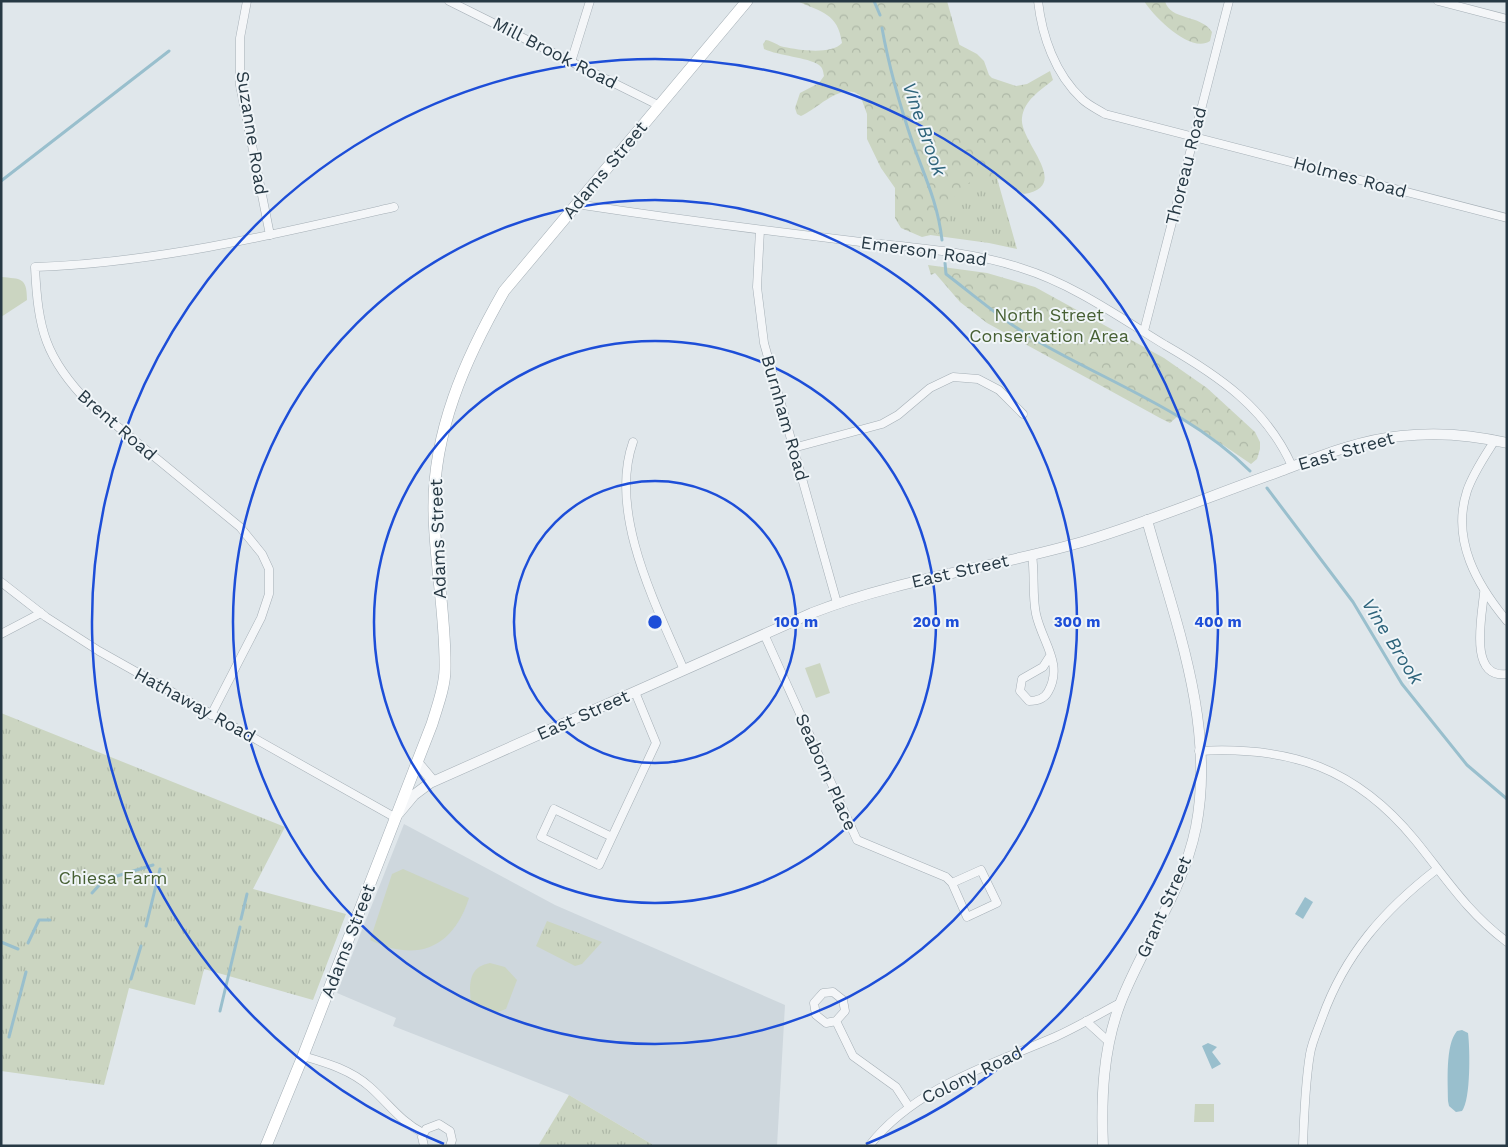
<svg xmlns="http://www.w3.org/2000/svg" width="1508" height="1147" font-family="'Work Sans',sans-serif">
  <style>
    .built { fill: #ced7dd }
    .grass { fill: url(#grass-tufts) }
    .forest { fill: url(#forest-crowns) }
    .pitch { fill: #cbd5c1 }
    .water { fill: #99bfcd }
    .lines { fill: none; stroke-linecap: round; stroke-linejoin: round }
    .stream { stroke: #99bfcd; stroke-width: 3 }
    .minor-casing { stroke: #a5afb6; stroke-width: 9 }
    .tertiary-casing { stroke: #a5afb6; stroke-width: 11 }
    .secondary-casing { stroke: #a5afb6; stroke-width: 12 }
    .minor { stroke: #f4f6f8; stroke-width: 8 }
    .tertiary { stroke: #f4f6f8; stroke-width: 10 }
    .secondary { stroke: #fff; stroke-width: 11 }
    .ring { fill: none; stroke: #1d4ed8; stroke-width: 2.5 }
    .labels { text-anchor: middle; stroke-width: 4; stroke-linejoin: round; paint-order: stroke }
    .street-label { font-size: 18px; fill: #273944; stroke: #f0f5f8 }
    .park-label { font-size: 18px; fill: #476034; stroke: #f0f5f8 }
    .water-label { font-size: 19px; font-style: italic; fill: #2e647b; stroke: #f0f5f8 }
    .centre { fill: #1d4ed8; stroke: #f0f5f8; stroke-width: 2.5 }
    .ring-label { font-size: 15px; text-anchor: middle; font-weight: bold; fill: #1d4ed8; stroke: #f0f5f8; stroke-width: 4; stroke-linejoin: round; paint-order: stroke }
  </style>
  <defs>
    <pattern id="grass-tufts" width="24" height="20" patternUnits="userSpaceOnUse" patternTransform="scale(1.25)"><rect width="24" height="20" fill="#cbd5c1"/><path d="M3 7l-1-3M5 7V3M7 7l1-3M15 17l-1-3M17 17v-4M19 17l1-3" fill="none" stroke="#aeb8a7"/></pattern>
    <pattern id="forest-crowns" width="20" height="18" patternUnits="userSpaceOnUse" patternTransform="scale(1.25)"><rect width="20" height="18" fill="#cbd5c1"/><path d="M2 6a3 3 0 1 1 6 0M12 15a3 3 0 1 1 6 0" fill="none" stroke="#aeb8a7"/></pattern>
  </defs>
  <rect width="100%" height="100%" fill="#e0e7eb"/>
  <path class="built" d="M404,824L555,905L785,1005L777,1146H655L569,1095L393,1026L396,1018L337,993Z"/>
  <g class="grass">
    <path d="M855,1H947L1017,249L989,243L923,234Z"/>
    <path d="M1,713L285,827L253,889L346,914L313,1000L204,969L195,1005L129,988L104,1085L1,1071Z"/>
    <path d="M547,921L602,942L582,964L575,966L536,946Z"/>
    <path d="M569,1095L655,1146H538Z"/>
  </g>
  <g class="forest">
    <path d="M797,1H945L953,36L958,44L977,54L984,61L989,75L992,78L1016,86L1027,84L1050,71L1053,80C1040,91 1024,100 1022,118C1019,142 1073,186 1024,194C1013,190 1006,180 994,178C974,175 955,189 950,208C949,215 951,221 946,227C941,234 930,235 922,237L901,228L895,218V188L881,168L867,139V114L860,95C840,82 818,109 801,116L797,114L795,108L800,93L819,83L824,76C823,71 823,68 819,65C807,57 779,56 764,49L763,44L766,40C773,41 778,46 784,47C799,50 831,55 842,43C838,13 821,12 797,1Z"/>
    <path d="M1144,1H1165C1170,21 1201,14 1212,32L1210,41C1191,54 1154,17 1144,1Z"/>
    <path d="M928,265L987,273L1035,287L1164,358L1207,388L1255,432L1260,442V449L1257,459L1251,464L1179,415L1170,423L1160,418L987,323L960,302L935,273L931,275Z"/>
  </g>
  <g class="pitch">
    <path d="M1,277C21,279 27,277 27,300L1,317Z"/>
    <path d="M820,663L830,693L816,698L805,668Z"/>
    <path d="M403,869L469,898C453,948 417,963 370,940L392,874Z"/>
    <path d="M490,963L505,967L517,980L506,1009L495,1013L471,1003C469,985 468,967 490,963Z"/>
    <path d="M1195,1104H1214V1122H1194Z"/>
  </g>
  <g class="water">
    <path d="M1305,897L1313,902L1303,919L1295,914Z"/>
    <path d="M1462,1030L1468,1033C1470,1048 1471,1100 1462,1111L1456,1112L1449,1106L1448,1101C1448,1083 1445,1045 1457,1031Z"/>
    <path d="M1208,1043L1217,1047L1212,1052L1221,1064L1212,1069L1202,1046Z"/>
  </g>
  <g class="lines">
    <g class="stream">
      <path d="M874,1L880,15"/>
      <path d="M882,28C889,67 900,106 913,144C925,177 938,204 942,240"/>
      <path d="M1,181L169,51"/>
      <path d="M945,263L946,274C976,297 1006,323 1039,342C1110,383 1191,412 1250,471"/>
      <path d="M1267,488L1353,602L1402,684L1467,765L1507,799"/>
      <path d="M92,893L104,880L153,865"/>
      <path d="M241,919L247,894"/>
      <path d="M146,926L160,869"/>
      <path d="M1,942L18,949"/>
      <path d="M28,943L39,920H50"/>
      <path d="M131,979L141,946"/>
      <path d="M220,1011L240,927"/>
      <path d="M9,1037L26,972"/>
    </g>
    <g class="minor-casing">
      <g id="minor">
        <path d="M247,1L240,38V85L270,235"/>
        <path d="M449,1L660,106"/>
        <path d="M1038,1C1042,36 1055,74 1082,99C1088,105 1097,109 1105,114L1507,218"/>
        <path d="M1438,1L1507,19"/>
        <path d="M571,62L590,1"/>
        <path d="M576,204C668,218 760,230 853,241C910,248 966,250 1021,268C1073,284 1119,317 1165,345C1219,376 1266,408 1292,466"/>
        <path d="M760,230L757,287L764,343L837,603"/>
        <path d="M1144,331L1229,1"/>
        <path d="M1495,440C1485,456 1473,473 1467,491C1451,540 1477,585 1507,621"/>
        <path d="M633,442C608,513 656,605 684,670"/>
        <path d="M793,448L882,424L898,415L930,388L953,377L978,379L999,390L1023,414"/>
        <path d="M1032,555C1035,574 1032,595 1036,614C1042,642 1064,664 1048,692C1044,699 1037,701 1029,701L1020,691L1022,679L1043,667L1050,656"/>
        <path d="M1,582L46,617L99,651L396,818"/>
        <path d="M1484,593C1482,616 1468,679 1507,674"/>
        <path d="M1,634L41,613"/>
        <path d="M764,634L857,840L946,877L952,883L967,917L997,903L981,870L952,883"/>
        <path d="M211,715L261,618L269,594V569L262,554L240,527L89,403C45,358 38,329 35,267C156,263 277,234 394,207"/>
        <path d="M1199,751C1291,746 1356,768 1415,840C1446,878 1466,911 1507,942"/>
        <path d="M612,837L599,865L541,837L554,809L612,837L656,743L635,692"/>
        <path d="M836,1021L826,1023L816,1015L814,1003L823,993L833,992L843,1000L845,1011L836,1021L853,1056L896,1087L909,1107"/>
        <path d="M1086,1021L1109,1042"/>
        <path d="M303,1056C327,1063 351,1070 370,1087C388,1103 401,1122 423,1133"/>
        <path d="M424,1146L422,1137L426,1129L439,1124L450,1131L452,1140L450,1146"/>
        <path d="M869,1146C914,1088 990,1065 1055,1037C1077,1027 1099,1014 1120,1003"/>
        <path d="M1303,1146C1304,1115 1305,1084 1310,1054C1312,1042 1318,1029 1322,1018C1345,954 1384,910 1437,869"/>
      </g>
    </g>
    <g class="tertiary-casing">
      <g id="tertiary">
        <path d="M417,762L433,781"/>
        <path d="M399,813L414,795L430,783L812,613C899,579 992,568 1082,542C1149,522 1213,495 1278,472C1318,457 1359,440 1401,436C1436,432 1473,435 1507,443"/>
        <path d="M1103,1146C1101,1098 1103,1049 1120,1004C1143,944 1183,892 1196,827C1216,724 1174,618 1147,520"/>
      </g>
    </g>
    <g class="secondary-casing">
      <path id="secondary" d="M266,1146L303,1056L432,724C437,707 445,687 445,669C446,617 435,565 434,513C432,433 465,359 504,291L747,1"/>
    </g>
    <use href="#minor" class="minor"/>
    <use href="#tertiary" class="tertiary"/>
    <use href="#secondary" class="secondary"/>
  </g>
  <g class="ring">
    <circle cx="655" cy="622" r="141"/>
    <circle cx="655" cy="622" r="281"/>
    <circle cx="655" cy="622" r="422"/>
    <path d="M444 1144A563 563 0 1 1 866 1144"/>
  </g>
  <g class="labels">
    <g class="street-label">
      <text transform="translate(555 53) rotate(27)" y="6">Mill Brook Road</text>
      <text transform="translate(252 133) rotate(81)" y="6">Suzanne Road</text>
      <text transform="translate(1186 166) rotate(-76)" y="6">Thoreau Road</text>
      <text transform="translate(605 170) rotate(-50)" y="6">Adams Street</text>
      <text transform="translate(1350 177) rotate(15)" y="6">Holmes Road</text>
      <text transform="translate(924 251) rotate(8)" y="6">Emerson Road</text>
      <text transform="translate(785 418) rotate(74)" y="6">Burnham Road</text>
      <text transform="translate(117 425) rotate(41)" y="6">Brent Road</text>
      <text transform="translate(1346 451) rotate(-16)" y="6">East Street</text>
      <text transform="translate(438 539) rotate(-92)" y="6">Adams Street</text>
      <text transform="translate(960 571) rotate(-13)" y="6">East Street</text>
      <text transform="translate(195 705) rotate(29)" y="6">Hathaway Road</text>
      <text transform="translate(583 715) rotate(-24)" y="6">East Street</text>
      <text transform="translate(826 772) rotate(66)" y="6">Seaborn Place</text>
      <text transform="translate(1164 907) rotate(-66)" y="6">Grant Street</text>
      <text transform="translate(348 941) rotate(-69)" y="6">Adams Street</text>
      <text transform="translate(972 1075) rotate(-26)" y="6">Colony Road</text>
    </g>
    <g class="park-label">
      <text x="1049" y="321">North Street<tspan x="1049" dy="21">Conservation Area</tspan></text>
      <text x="113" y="884">Chiesa Farm</text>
    </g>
    <g class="water-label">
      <text transform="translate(925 129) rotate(71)" y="7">Vine Brook</text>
      <text transform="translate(1393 641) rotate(58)" y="7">Vine Brook</text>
    </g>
  </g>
  <circle cx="655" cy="622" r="8" class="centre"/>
  <g class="ring-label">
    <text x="796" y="627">100 m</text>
    <text x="936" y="627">200 m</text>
    <text x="1077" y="627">300 m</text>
    <text x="1218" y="627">400 m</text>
  </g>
  <rect width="1508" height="1147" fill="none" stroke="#273944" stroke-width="5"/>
</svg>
